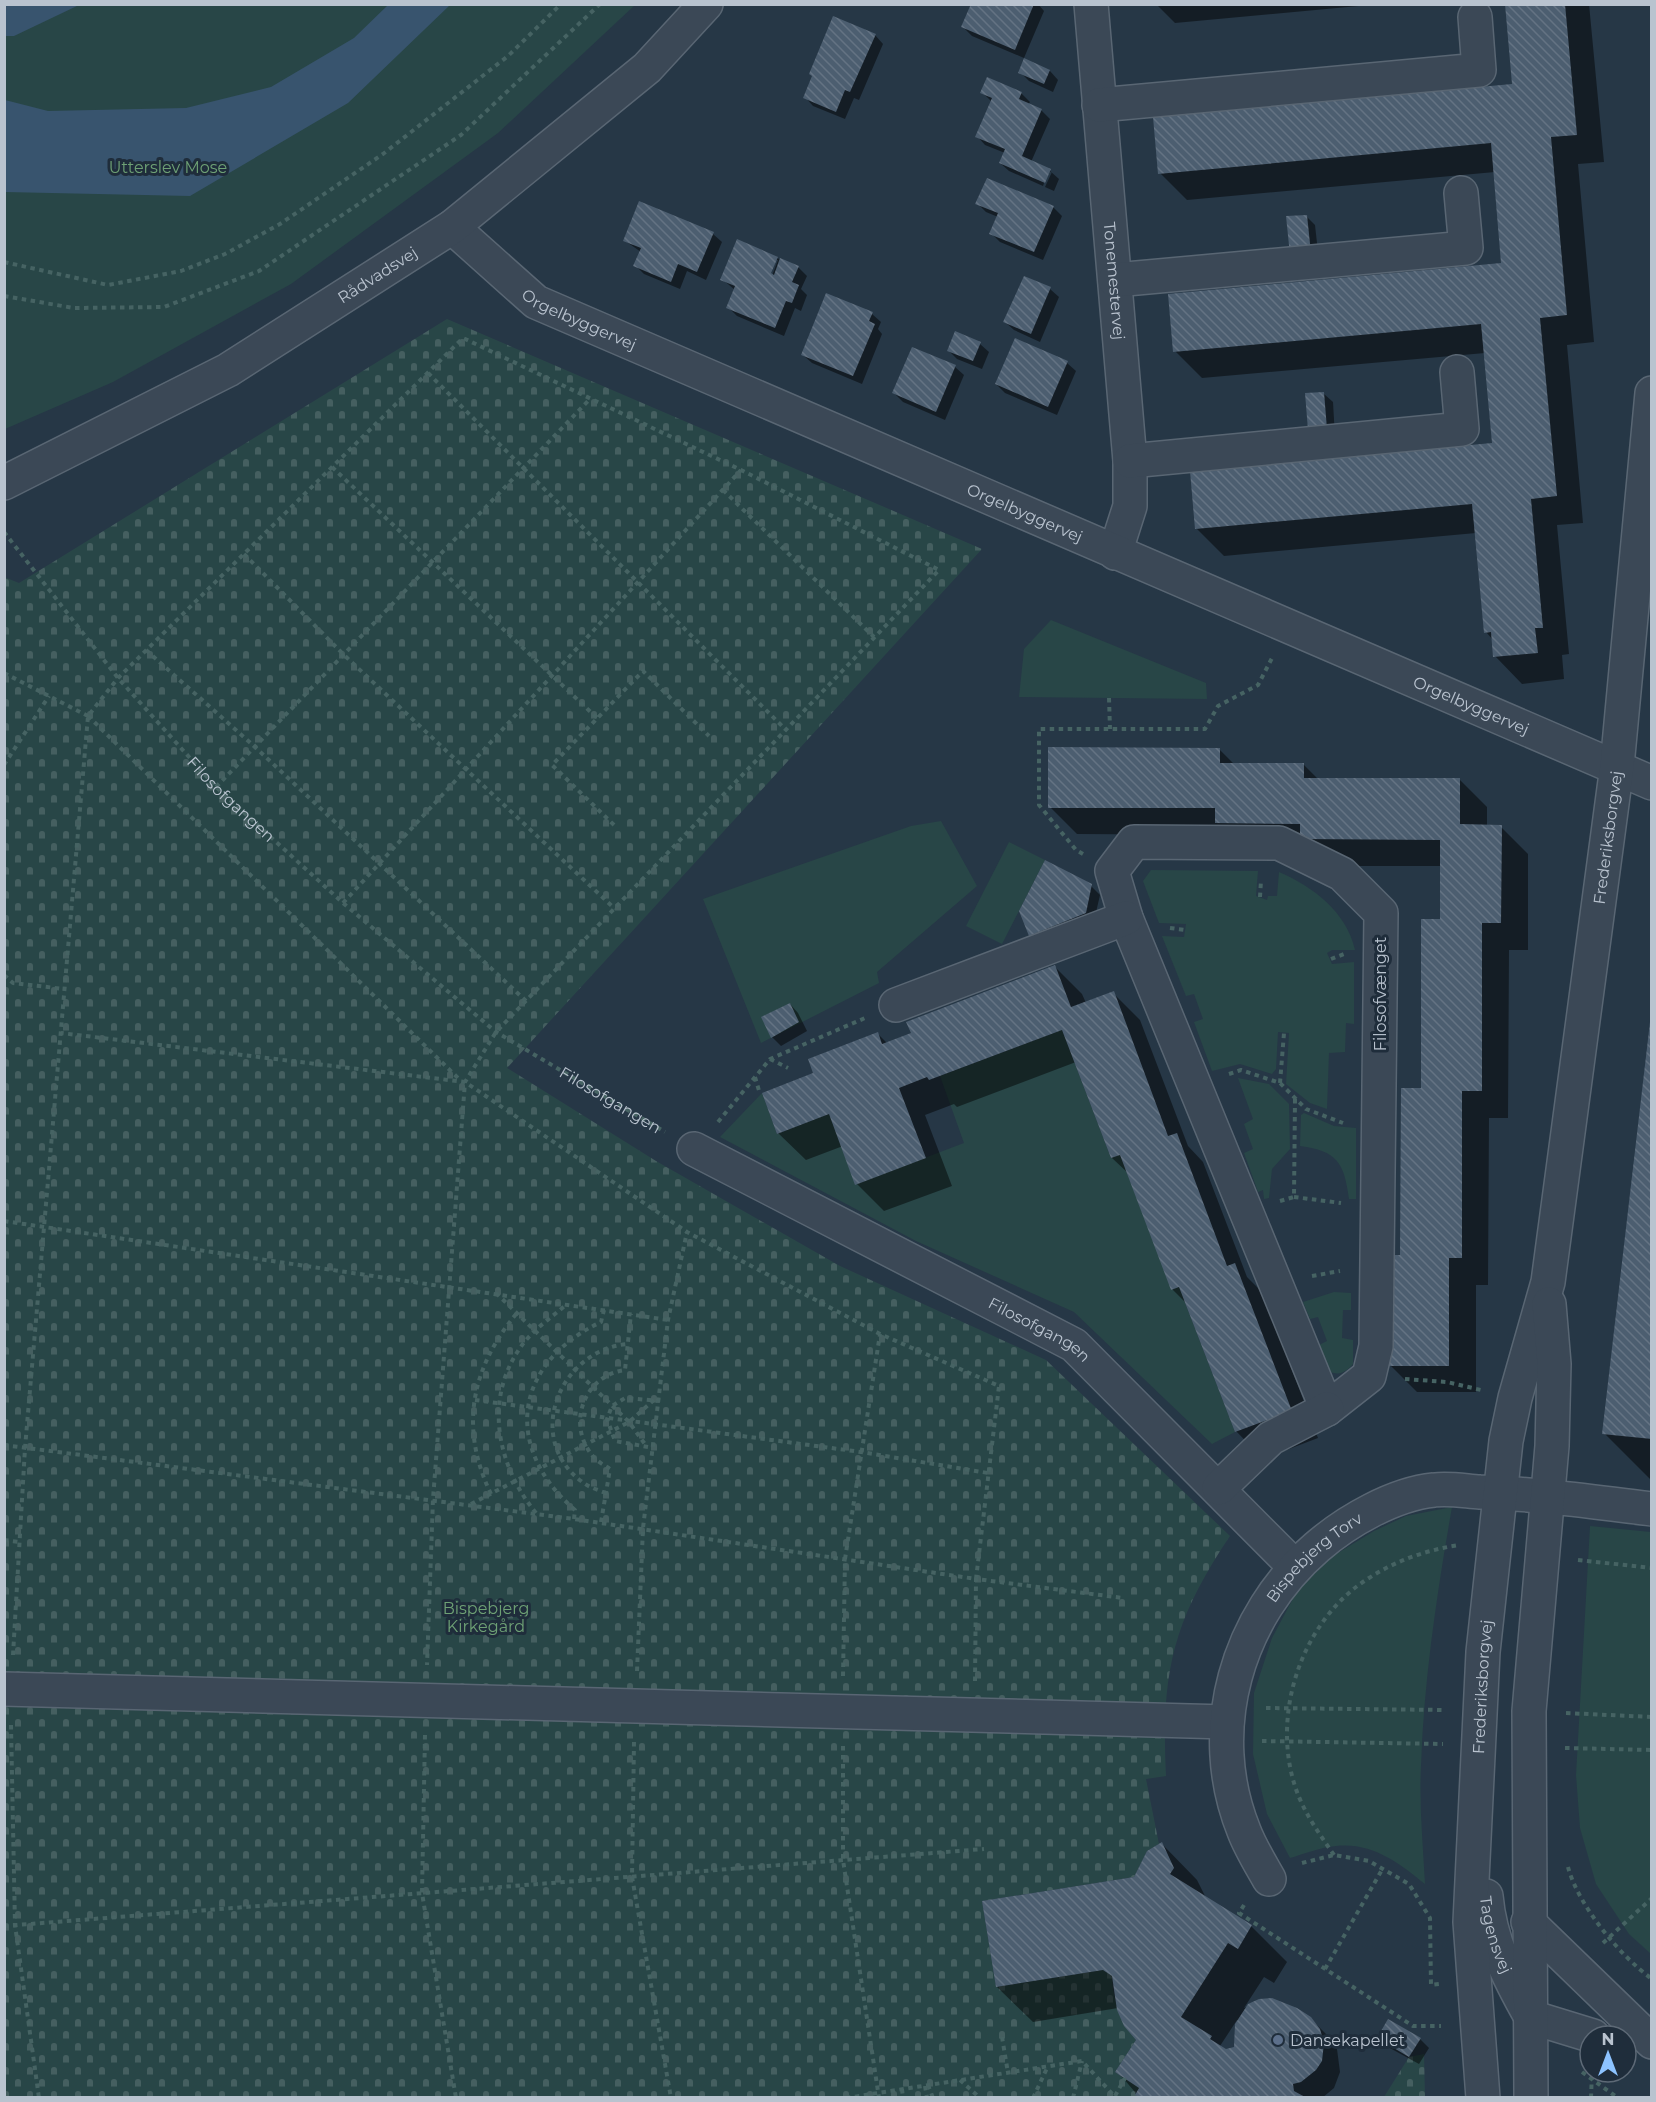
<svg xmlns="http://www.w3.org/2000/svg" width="1656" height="2102" font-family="Montserrat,sans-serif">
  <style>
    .cemetery { fill: url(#cemetery-stones) }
    .green { fill: #284647 }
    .water { fill: #38546e }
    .shadow { fill: #0007; fill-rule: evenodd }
    .building { fill: url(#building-back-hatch) }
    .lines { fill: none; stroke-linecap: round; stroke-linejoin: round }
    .minor-casing { stroke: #596673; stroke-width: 36 }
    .path { stroke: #466363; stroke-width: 4; stroke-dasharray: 4.5 4.5; stroke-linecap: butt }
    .minor { stroke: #3b4856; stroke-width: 33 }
    .service-dot { fill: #5c6f8a; stroke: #1f2d3b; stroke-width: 2 }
    .labels { text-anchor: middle; stroke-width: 6; stroke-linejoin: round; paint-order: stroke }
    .park-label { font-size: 16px; fill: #6ea175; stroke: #1f2d3b }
    .street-label { font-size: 16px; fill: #b9c3cf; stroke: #1f2d3b }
    .poi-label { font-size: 16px; fill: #b9c3cf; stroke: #1f2d3b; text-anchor: start }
  </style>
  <defs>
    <pattern id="cemetery-stones" width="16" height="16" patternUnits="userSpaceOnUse" patternTransform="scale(1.5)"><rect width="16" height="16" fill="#284647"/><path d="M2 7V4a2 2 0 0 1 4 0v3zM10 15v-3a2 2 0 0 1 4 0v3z" fill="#455f60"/></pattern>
    <pattern id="building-back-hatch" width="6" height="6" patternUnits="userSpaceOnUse" patternTransform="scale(1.5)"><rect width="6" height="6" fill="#4c5e70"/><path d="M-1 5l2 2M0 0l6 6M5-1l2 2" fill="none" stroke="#647383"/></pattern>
  </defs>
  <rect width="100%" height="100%" fill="#263746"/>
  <g class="cemetery">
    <path d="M447,319L982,549L507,1068L656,1161L840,1266L1046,1360L1230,1536C1172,1622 1161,1674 1166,1776L1146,1779L1159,1844L1147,1851L1134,1877L982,1901L996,1987L1103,1970L1112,1976C1113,2001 1119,2020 1136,2040L1115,2072L1139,2088L1135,2094L1139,2097H5L4,577L19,583Z"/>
    <path d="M1424,2054L1425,2097H1384L1409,2057Z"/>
  </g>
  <g class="green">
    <path d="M5,5H635L498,133L291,284L113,382L5,429Z"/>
    <path d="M1051,620L1206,683L1207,699L1019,697L1024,649Z"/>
    <path d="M941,821L977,886L877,972L879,983L761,1043L703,899L911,826Z"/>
    <path d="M1009,842L1045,860L1002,944L966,926Z"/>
    <path d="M1151,870L1258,871L1256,896L1267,900L1268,896H1277L1279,872C1312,886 1347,912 1355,950H1332L1327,953L1332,964L1354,962V1024L1346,1023L1345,1052L1329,1053L1327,1109L1310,1103L1286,1084L1289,1033L1278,1032L1276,1069L1272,1074L1240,1064L1212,1071L1194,1022L1203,1019L1194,994L1186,996L1162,936L1184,937L1186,924L1159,923L1143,881Z"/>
    <path d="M1062,1030L1111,1158L1120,1155L1172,1289L1179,1287L1235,1432L1212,1444L1074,1312L916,1241L720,1137L762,1093L777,1134L829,1114L856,1184L964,1143L940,1076Z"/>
    <path d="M1238,1078L1269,1084L1289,1104L1290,1149L1272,1169L1269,1198L1264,1199L1263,1190L1258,1192L1244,1153L1253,1149L1244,1124L1253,1119Z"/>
    <path d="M1304,1113L1334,1126L1356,1128V1199H1349C1344,1162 1337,1151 1300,1146L1301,1115Z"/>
    <path d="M1334,1292L1351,1293V1310H1343L1342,1338L1353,1340V1364C1347,1371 1340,1376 1331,1372L1319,1345L1327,1341L1318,1317L1310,1319L1303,1302Z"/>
    <path d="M1452,1507C1437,1593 1424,1678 1421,1766C1419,1805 1423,1845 1425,1884C1399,1863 1372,1842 1336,1846C1321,1847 1304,1854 1290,1858L1267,1814L1253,1754L1254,1693L1272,1638L1297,1591L1333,1556L1374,1531L1406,1516Z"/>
    <path d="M1590,1526L1651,1532V1954L1629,1934L1596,1884L1580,1828L1576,1775Z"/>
  </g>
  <g class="water">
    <path d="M4,5L5,4L79,5L14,36H5Z"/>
    <path d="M388,5H450L348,103L190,196L5,192V100L48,111L186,108L271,87L354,38Z"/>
  </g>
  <g class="shadow">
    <path d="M970,4H1038L1044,11L1024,58L972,36L963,27L972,6Z"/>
    <path d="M1156,4H1380L1175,23Z"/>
    <path d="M1507,4H1589L1604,162L1578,164L1594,342L1567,345L1583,523L1557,525L1569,654L1562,655L1564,679L1522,684L1495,656L1493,640L1486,632L1476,533L1224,556L1197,529L1493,445L1485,353L1202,378L1175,351L1503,264L1495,172L1187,200L1160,173L1514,86Z"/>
    <path d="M875,35L883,44L859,100L854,98L845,119L813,106L805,97Z"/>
    <path d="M1050,71L1058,80L1053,92L1029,81L1020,72Z"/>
    <path d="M982,92L1021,93L1030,102L1028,105L1041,110L1050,119L1031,162L1050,171L1059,179L1054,191L1045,187L1052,172H1048L1043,186L1009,171L1000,163L1005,153L985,145L977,136L992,102Z"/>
    <path d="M977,203L1053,207L1062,216L1043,260L1000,242L991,233L998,217L986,212Z"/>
    <path d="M1306,216L1315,225L1319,261L1300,264Z"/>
    <path d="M713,234L722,242L706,280L687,271L680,289L644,274L635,265L641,252L624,240Z"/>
    <path d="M777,258L798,267L807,276L801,289L807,295L801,311L795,308L784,336L737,316L728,307L735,290L722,279ZM775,260H778L770,281L767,280Z"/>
    <path d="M1025,278L1050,289L1059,297L1040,342L1014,330L1005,322Z"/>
    <path d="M872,314L881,322L878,329L882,334L862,384L812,363L803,355Z"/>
    <path d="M955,333L980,344L989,352L982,369L957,359L948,350Z"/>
    <path d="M1067,363L1076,371L1057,415L1005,393L996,384Z"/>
    <path d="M955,367L964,375L945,420L903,402L894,393Z"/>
    <path d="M1324,394L1333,402L1335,437L1318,439Z"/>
    <path d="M1219,749L1235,765H1304L1318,779L1460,780L1487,807V826L1501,827L1528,854V950H1509L1508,1118H1489L1488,1285H1476V1392H1417L1390,1365L1441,920V866H1329L1229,835L1077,834L1050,807Z"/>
    <path d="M1091,886L1100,895L1094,921L1039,943L1030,935Z"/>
    <path d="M1055,967L1082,994L1086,1003L1113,993L1140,1020L1188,1146L1203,1162L1247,1277L1262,1292L1318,1438L1263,1459L1236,1431L1188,1305L1172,1289L1129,1174L1112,1158L1076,1062L957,1107L954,1104L925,1115L952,1186L884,1211L857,1184L843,1146L806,1160L778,1133L815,1074L878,1034L888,1044Z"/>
    <path d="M790,1004L798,1013L807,1031L781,1046L772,1037Z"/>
    <path d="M1652,1022V1481L1604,1433Z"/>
    <path d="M1162,1844L1197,1880L1206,1898L1251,1926L1287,1962L1274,1983L1264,1977L1244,2008L1259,2001L1282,2002L1310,2018L1329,2037L1337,2049L1340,2072L1334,2088L1322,2098H1140L1117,2071L1137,2040L1118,2008L1033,2022L997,1987L1135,1878ZM1237,2020L1235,2048L1226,2050L1220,2046Z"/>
    <path d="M1379,2038L1420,2039L1429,2048L1419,2064L1388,2047Z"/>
  </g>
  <g class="building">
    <path d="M971,4H1034L1015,50L961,27Z"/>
    <path d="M1505,4H1565L1577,135L1551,137L1567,315L1540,318L1557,496L1531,499L1543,628H1535L1538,653L1493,657L1491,632L1484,633L1472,504L1195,529L1190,471L1492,443L1481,324L1173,352L1168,294L1501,263L1491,143L1158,174L1153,117L1512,84Z"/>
    <path d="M833,16L876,34L850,92L845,90L836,112L803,98L812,76L809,74Z"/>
    <path d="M1024,58L1050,70L1044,84L1018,73Z"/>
    <path d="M987,77L1022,92L1019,99L1042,109L1022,156L1051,169L1045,183L999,163L1005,149L975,137L992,98L980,93Z"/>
    <path d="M987,178L1054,206L1034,252L989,234L998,213L975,204Z"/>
    <path d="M639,201L714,232L697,272L678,264L671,282L633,266L641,248L623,241Z"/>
    <path d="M1307,215L1311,253L1290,255L1286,216Z"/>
    <path d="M737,239L778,257L771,273L774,275L780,258L799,266L792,282L799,285L792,303L786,301L775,328L726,308L735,286L720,280Z"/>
    <path d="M1024,276L1051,287L1031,334L1003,322Z"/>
    <path d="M826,293L873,312L869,321L875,324L853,376L801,355Z"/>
    <path d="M955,331L981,342L973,361L947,351Z"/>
    <path d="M1015,338L1068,361L1048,407L995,384Z"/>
    <path d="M912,347L956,365L936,412L892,393Z"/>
    <path d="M1324,392L1327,429L1308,430L1305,393Z"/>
    <path d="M1048,747L1220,748V763H1304V778H1460V824L1502,825L1501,923H1482V1091H1462V1258H1449V1366H1389V1255H1400L1401,1088H1421V919H1440V840L1300,839V824L1215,823V808H1048Z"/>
    <path d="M1045,860L1092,884L1086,913L1029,936L1019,911Z"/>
    <path d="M1055,965L1071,1007L1114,991L1168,1136L1177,1133L1227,1266L1235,1263L1292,1411L1235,1432L1179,1287L1171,1290L1120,1155L1111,1158L1062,1030L929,1080L927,1077L899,1088L926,1158L855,1185L829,1114L777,1134L762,1093L813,1073L808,1059L878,1032L882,1044L911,1033L906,1022Z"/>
    <path d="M790,1003L799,1022L771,1038L761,1017Z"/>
    <path d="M1650,1022H1652V1439L1602,1434Z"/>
    <path d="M1162,1842L1174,1868L1170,1874L1252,1925L1238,1949L1228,1943L1181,2017L1212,2036L1210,2039L1226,2049L1234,2047L1235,2024L1248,2004L1259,1999L1272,1998L1297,2008L1311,2017L1320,2029L1324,2043L1322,2061L1316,2070L1301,2082L1293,2084L1294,2091L1305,2097H1139L1135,2095L1139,2088L1115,2072L1136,2040L1124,2026L1117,2010L1112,1976L1103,1970L996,1987L982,1901L1134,1877L1147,1851Z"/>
    <path d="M1388,2019L1421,2038L1409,2057L1377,2038Z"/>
  </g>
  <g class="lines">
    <g class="minor-casing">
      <g id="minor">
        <path id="s2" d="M1091,4L1130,461V506L1115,553"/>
        <path d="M1099,105L1479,70L1475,17"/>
        <path id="s3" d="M452,227L536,302L1652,783"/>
        <path d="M1115,280L1466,248L1461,193"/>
        <path d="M1130,461L1462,429L1457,372"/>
        <path id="s4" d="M4,483L228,370L452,227L647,68L706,4"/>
        <path d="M1134,842L1279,843L1342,874L1381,913L1376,1346L1369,1376L1327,1409L1126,918L1112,871Z"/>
        <path d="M896,1005L1126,918"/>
        <path id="s5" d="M694,1149L1074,1345L1294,1566"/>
        <path d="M1219,1488L1271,1438L1327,1409"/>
        <path d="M4,1689L1227,1722"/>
        <path id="s6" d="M1269,1879C1260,1863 1250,1847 1244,1831C1203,1730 1237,1616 1317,1547C1347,1521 1394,1494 1434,1490C1449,1488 1465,1491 1480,1492C1537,1494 1594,1502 1652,1509"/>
        <path id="s7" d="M1486,1896C1490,1942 1509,1978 1531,2017L1593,2036"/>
        <path d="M1528,1922L1652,2042"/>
        <path id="s8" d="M1483,2098L1470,1922L1483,1652L1506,1441L1515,1398L1548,1282L1617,766L1652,393"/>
        <path d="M1531,2098L1529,1711L1552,1446L1554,1364L1549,1304"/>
      </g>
    </g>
    <g class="path">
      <path d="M4,262L108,285L181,271L225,254L280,224L383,154L508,56L561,4"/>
      <path d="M4,296L74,308L164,307L259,271L461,135L600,4"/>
      <path d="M428,373L785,729"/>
      <path d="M332,467L597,718"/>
      <path d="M723,490L874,637"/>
      <path id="s1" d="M4,532L118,678L216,787L343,903L496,1032L665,1132"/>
      <path d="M244,554L344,655L615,909"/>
      <path d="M146,650L255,747L526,1001"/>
      <path d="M4,673L88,716"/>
      <path d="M1109,698L1110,729"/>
      <path d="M88,716L461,1081"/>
      <path d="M4,765L49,696"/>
      <path d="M216,787L590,399"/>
      <path d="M614,825L552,765L643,671L709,736"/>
      <path d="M1083,854L1076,850L1039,805V729H1205L1218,706L1258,685L1272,658"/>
      <path d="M1260,897L1261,880"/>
      <path d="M343,903L741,470"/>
      <path d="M1170,928L1185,930"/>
      <path d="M1331,959L1344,954"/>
      <path d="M4,975L13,983L64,989"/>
      <path d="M770,1059L788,1068"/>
      <path d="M1229,1074L1241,1070L1280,1083L1306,1109L1343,1123"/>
      <path d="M755,1077L760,1094"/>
      <path d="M1280,1083L1284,1033"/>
      <path d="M718,1122L770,1059L865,1018"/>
      <path d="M1294,1197L1341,1203"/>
      <path d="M1280,1201L1294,1197L1295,1099"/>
      <path d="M4,1221L668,1320"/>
      <path d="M1312,1276L1340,1271"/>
      <path d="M496,1293L629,1422L647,1447"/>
      <path d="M1405,1379L1447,1382L1481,1390"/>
      <path d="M475,1400L861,1452L988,1473"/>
      <path d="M4,1445L574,1519L976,1579L999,1386L880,1334L687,1232L465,1082L61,1033"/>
      <path d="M648,1447L615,1441L607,1419L612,1406L625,1398L660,1401"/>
      <path d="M606,1493C598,1490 588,1487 581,1481C523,1437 561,1349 628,1344"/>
      <path d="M491,1494C459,1428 471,1368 517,1313"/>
      <path d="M471,1504L629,1422L654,1400"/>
      <path d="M536,1513C498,1467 483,1401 520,1348C532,1330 551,1318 567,1304"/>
      <path d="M574,1519L575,1510C502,1447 514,1363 601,1322L604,1310"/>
      <path d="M601,1522L610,1469C604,1465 596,1461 592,1455C566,1423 585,1375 625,1370L631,1314"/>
      <path d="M4,1540L19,1542"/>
      <path d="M1578,1560L1652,1568"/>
      <path d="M13,1655L25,1448L88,716L118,678L463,338L741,470L939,570L496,1032L465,1082L433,1499L427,1665"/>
      <path d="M637,1671L643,1528L668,1320L687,1232"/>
      <path d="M843,1676L845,1559L880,1334"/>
      <path d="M975,1681L976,1579L1123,1598"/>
      <path d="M1266,1708L1444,1710"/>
      <path d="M1566,1713L1652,1717"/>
      <path d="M11,1725L15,1925L39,2098"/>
      <path d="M425,1735L422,1893L456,2098"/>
      <path d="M1262,1741L1443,1744"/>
      <path d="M634,1742L632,1877L671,2098"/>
      <path d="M843,1746V1860L879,2098"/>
      <path d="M1565,1748L1652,1750"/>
      <path d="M1334,1855C1318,1832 1302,1810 1294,1783C1272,1710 1303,1619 1369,1578C1397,1560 1427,1550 1459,1545"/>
      <path d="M1302,1863L1334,1855L1369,1861L1409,1884L1430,1918L1431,1985L1439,1984"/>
      <path d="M1568,1867C1578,1905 1620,1956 1652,1979"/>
      <path d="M1244,1905L1239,1913L1413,2026H1441"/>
      <path d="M4,1926L984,1849"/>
      <path d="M1603,1943L1652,1898"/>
      <path d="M1325,1969L1383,1868"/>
      <path d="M1002,2037L1008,2073"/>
      <path d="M1582,2072L1618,2098"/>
      <path d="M960,2080L980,2098"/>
      <path d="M928,2085L933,2098"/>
      <path d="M925,2086L927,2098"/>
      <path d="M902,2089L903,2098"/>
      <path d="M1115,2096L1125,2078"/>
      <path d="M846,2098L1082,2061L1116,2098"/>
      <path d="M1033,2098L1048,2066"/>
      <path d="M1073,2098L1082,2061"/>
      <path d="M1591,2098L1592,2072"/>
    </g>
    <use href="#minor" class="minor"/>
  </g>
  <circle class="service-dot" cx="1278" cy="2040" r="6"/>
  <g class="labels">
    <g class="park-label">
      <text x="168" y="173">Utterslev Mose</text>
      <text x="486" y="1614">Bispebjerg<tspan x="486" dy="18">Kirkegård</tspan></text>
    </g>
    <g class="street-label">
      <text dy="6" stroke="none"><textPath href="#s4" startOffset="428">Rådvadsvej</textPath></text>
      <text dy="6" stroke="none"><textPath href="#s2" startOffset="278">Tonemestervej</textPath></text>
      <text dy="6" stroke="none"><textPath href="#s3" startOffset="159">Orgelbyggervej</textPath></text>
      <text dy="6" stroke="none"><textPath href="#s3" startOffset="645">Orgelbyggervej</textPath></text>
      <text dy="6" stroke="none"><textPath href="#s3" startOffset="1131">Orgelbyggervej</textPath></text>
      <text dy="6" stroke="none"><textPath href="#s1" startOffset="351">Filosofgangen</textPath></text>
      <text dy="6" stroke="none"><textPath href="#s8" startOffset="1272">Frederiksborgvej</textPath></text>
      <text transform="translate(1380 994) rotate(-90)" y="6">Filosofvænget</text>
      <text dy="6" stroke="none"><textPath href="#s1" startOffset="837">Filosofgangen</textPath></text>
      <text dy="6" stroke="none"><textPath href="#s5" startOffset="390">Filosofgangen</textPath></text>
      <text dy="6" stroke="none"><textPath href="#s6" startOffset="358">Bispebjerg Torv</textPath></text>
      <text dy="6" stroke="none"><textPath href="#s8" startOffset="412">Frederiksborgvej</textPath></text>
      <text dy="6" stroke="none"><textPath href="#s7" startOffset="40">Tagensvej</textPath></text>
    </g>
    <g class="poi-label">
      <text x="1290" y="2046">Dansekapellet</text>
    </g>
  </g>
  <rect width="1656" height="2102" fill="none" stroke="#b9c3cf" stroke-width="12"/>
  <g transform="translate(1608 2054)"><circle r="28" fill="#1f2d3b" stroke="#5d6976" stroke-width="1.5"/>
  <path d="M0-4.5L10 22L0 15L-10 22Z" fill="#8dc3ff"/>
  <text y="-9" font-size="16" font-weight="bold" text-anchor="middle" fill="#b9c3cf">N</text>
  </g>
</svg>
